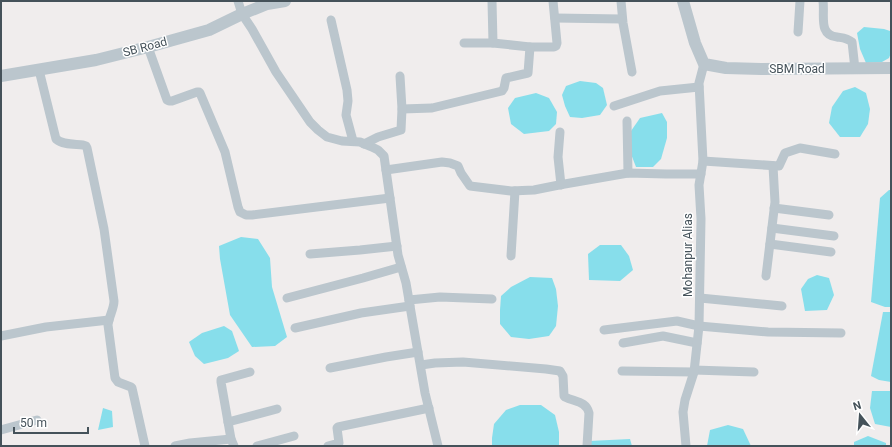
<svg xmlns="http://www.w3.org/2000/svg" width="892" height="447" font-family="Roboto,sans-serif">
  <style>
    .water { fill: #87deeb }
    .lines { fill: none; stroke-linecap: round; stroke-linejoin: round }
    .minor { stroke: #bbc6cd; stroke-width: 9 }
    .tertiary { stroke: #bbc6cd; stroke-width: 12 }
    .labels { text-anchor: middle; stroke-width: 3; stroke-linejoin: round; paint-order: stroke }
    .street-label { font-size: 12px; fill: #45525a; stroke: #fff }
  </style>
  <rect width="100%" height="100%" fill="#f0eded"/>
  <g class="water">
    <path d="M864,27L884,29L890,31L891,53L889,58L882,62L866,63L860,49L857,33Z"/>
    <path d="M580,81L596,83L603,88L607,105L600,115L582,118L570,117L565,106L562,95L566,86Z"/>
    <path d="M855,87L866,93L870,109L868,124L860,137H840L829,123L832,107L843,91Z"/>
    <path d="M536,93L549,98L557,112L556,124L549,131L524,134L511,124L508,108L515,98Z"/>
    <path d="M662,113L667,122V138L661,159L653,167H636L631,154V131L640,118Z"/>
    <path d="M889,190H891V307H885L871,302L880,198Z"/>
    <path d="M241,237L258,239L270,258L272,287L287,337L275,346L252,347L230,315L220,259L219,246Z"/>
    <path d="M600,245H621L629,256L633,270L620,281L589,280L588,254Z"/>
    <path d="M817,275L829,278L834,295L827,310L805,311L801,289L808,279Z"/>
    <path d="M530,277L552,278L556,289L558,306L556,326L549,336L529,339L511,337L500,324V310L501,296L511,287Z"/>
    <path d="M883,312H891V382L879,380L871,376Z"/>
    <path d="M224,326L232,331L239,351L228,358L204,364L195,356L189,342L202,333Z"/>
    <path d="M872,391H891V427L875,424L870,408Z"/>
    <path d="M520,405H541L555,415L559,432V446H492V438L494,424L506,410Z"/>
    <path d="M103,408L112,411L113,427L98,430Z"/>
    <path d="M728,425L743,429L751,446H707L710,430Z"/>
    <path d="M868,436L886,443V446H854V442Z"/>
    <path d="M630,439L632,446H588L589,441Z"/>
  </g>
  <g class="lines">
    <g class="minor">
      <path d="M238,1L242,14L252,29L276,72L310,122L318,130L327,137L342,141L360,142L372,147L378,150L384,156L398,255L406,283L425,393L438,446"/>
      <path d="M492,1L493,43"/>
      <path d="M621,1L623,23L632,72"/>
      <path d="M823,1C825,15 818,35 837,37C843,38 847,38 852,42L855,69"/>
      <path d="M555,18L622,19"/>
      <path d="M331,20L347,90L348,101L346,115L353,141"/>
      <path d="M798,32L800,1"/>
      <path d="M464,43H493L530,47H554L556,46L557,43L553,1"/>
      <path d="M148,47L167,100L169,101H172L197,92H199L200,93L225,152L238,207L240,212L246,215H252L390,198"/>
      <path d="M39,70L56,139C63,145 74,144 83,145L86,146L87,148L104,229L114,301C114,309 109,316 108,325L115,378L118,382L131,387L132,388L145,446"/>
      <path d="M614,106L660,91L699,87"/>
      <path d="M402,109L432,108L502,91L504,88L506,78L528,73L530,47"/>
      <path d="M627,121L628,173"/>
      <path d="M560,132L558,157L561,185"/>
      <path d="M364,144L378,137L401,130L402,109L400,76"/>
      <path d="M703,161L779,166L785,153L800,148L835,154"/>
      <path d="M386,170L442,162L450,163L458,166L461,173L470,186L511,191L534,190L559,185L628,173L666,174H701"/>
      <path d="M774,208L829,215"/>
      <path d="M772,228L834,236"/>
      <path d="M770,244L831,252"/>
      <path d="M310,254L360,250L397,246"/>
      <path d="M511,256L515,191"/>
      <path d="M766,276L775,202L773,166"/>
      <path d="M287,298L363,278L401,267"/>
      <path d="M700,298L782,306"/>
      <path d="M409,300L440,297L492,299"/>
      <path d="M295,328L361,313L410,306"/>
      <path d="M604,330L677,321L699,326L768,332L841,333"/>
      <path d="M1,336L46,327L109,320"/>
      <path d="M623,343L663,336L697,343"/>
      <path d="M421,365L435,363L463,362L546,369L560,371L563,376L564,396L565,397C575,402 586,401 589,413L587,446"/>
      <path d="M330,368L386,357L418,352"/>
      <path d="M694,370L754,372"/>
      <path d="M622,371L694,372"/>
      <path d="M228,422L277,409"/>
      <path d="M1,430L37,420"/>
      <path d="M175,446L190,443L231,439"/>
      <path d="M234,446L231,439L221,382V380L250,372"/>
      <path d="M257,446L294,436"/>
      <path d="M328,446L339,443L337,428L338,427L429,408"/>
      <path d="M686,446L683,412L685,400L694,372L699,326L701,219L699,185L703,161L699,83L704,64"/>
    </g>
    <g class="tertiary">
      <path d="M683,1L695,43L704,64L726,68L761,69L891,68"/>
      <path d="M1,76L96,60L148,47L209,30L242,14L267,4L285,1"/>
    </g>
  </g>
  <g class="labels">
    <g class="street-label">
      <text transform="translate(145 47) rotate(-15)" y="4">SB Road</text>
      <text x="797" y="73">SBM Road</text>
      <text transform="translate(688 255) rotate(-90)" y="4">Mohanpur Alias</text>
    </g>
  </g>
  <rect width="892" height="447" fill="none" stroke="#45525a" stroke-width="4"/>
  <g transform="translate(860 415) rotate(343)" stroke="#ffffff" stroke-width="3" paint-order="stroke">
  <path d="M0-3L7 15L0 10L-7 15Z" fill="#45525a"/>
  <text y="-6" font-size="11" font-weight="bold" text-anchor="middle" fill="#45525a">N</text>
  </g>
  <path d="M14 427v6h74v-6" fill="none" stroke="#45525a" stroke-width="2"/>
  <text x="20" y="427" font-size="12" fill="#45525a" stroke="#ffffff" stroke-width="3" paint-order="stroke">50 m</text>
</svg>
